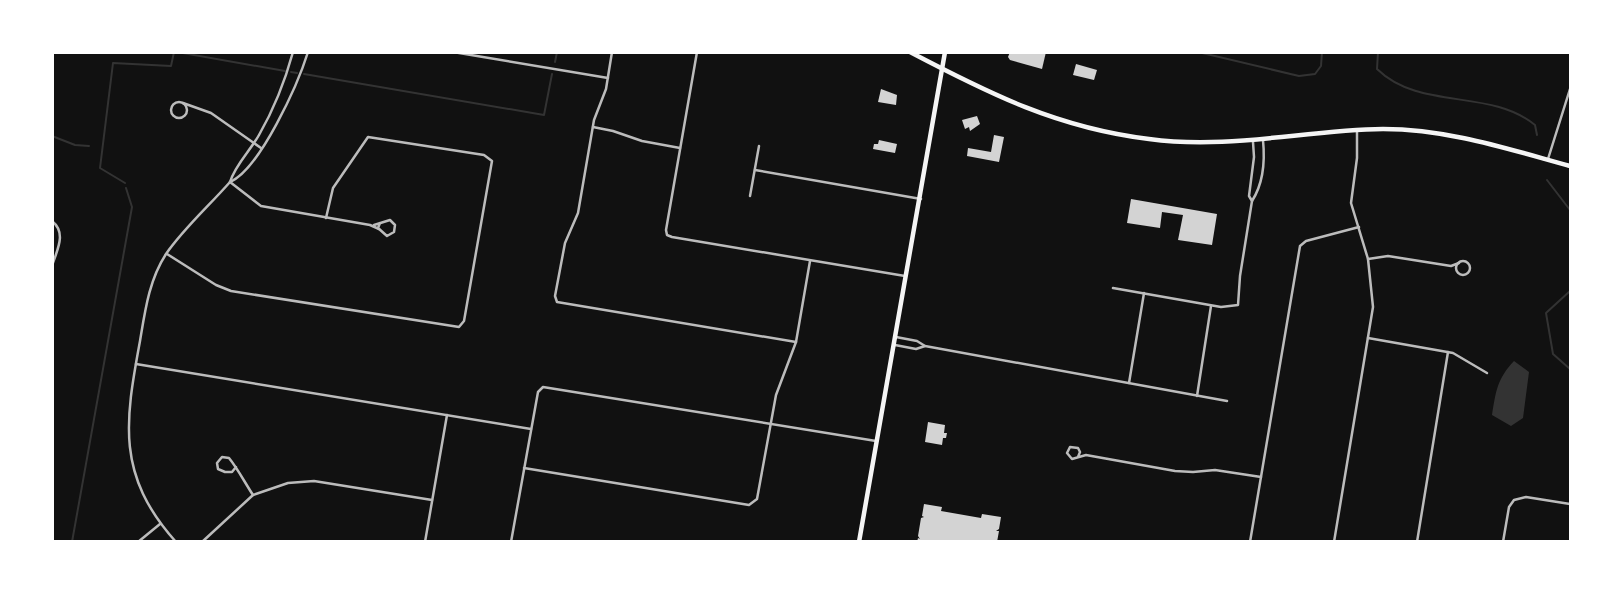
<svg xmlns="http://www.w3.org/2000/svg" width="1623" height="594" font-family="'Nunito Sans',sans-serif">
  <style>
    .water { fill: #333 }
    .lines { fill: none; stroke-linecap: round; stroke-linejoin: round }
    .stream { stroke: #333; stroke-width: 2 }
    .building { fill: #d3d3d3 }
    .minor { stroke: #bcbcbc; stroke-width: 2.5 }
    .secondary { stroke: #f5f5f5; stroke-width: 4.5 }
  </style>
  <rect width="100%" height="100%" fill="#111"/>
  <path class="water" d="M1514,361L1529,372L1523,418L1511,426L1492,415C1496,391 1497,379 1514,361Z"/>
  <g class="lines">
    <g class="stream">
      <path d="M177,52L285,71"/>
      <path d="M1198,52L1299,76L1315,74L1321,66L1322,52"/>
      <path d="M1378,52L1377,69C1420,111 1490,88 1535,125L1537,135"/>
      <path d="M555,62L557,52"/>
      <path d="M291,72L297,73"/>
      <path d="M304,74L544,115L552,74"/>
      <path d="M52,136L75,145L89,146"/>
      <path d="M1547,180L1570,210"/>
      <path d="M125,183L100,168L113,63L171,66L174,52"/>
      <path d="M1570,291L1546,313L1553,354L1570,369"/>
      <path d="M72,542L132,207L126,188"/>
    </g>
  </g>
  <g class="building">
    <path d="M1010,52H1046L1042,69L1010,60L1008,57Z"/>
    <path d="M1076,64L1097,70L1094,80L1073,75Z"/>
    <path d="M881,89L897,95L896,105L878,102Z"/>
    <path d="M977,116L980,124L970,131L969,127L965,129L962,120Z"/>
    <path d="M994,135L1004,137L999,162L967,156L968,148L991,152Z"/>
    <path d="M879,140L897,144L895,153L873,149L874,144H878Z"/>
    <path d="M1131,199L1217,214L1212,245L1178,240L1183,215L1162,212L1160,228L1127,223Z"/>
    <path d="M928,422L945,425L944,433H947L946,438H943L942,445L925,442Z"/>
    <path d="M924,504L942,507L941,511L981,518L982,514L1001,517L999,529L996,531H999L997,542H917L918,538L920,539L918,536L921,518L924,517L922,516Z"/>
  </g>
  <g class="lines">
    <g class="minor">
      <path d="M453,52L608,78"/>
      <path d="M612,52L606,89L594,120L578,213L565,243L555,296L557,302L796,342"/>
      <path d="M697,52L666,230L667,235L672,237L905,276"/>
      <circle cx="179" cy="110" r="8"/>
      <path d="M183,103L211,113L261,148"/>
      <path d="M593,127L613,131L642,141L680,148"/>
      <path d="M1548,159L1570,89"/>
      <path d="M755,170L921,199"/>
      <path d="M230,182L261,206L370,225L379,229"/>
      <path d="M230,182C235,165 250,151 259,135C274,109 285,81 293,52"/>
      <path d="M750,196L759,146"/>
      <path d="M1252,201C1263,184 1265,160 1263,140"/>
      <path d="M52,221C67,233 57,250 52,266"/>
      <path d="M374,225L390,220L395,225L394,232L387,236L378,228L380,223"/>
      <path d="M167,254L216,285L231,291L459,327L464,321L492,161L484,155L368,137L333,188L326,218"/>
      <path d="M1368,259L1388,256L1451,266L1459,263"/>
      <circle cx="1463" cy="268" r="7"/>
      <path d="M1113,288L1221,307L1238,305L1240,276L1252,201L1249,196L1254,157L1253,142"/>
      <path d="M896,337L917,341L925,346L1227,401"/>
      <path d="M1368,338L1453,353L1487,373"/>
      <path d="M895,345L916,349L925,346"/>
      <path d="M136,364L531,429"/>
      <path d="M1129,383L1144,293"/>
      <path d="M1197,396L1211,306"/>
      <path d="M1078,457L1080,452L1078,448L1070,447L1067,453L1072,459L1086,455L1175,471L1193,472L1215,470L1261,477"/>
      <path d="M236,467L232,472H225L218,469L217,463L222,457L229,458C238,469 245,483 253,495"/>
      <path d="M524,468L749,505L757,499L776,395L796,342L810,261"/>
      <path d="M138,542L160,524"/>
      <path d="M176,542C116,475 125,422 140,341C145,311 149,280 166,254C184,228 209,206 230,182C260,169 298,84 308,52"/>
      <path d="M202,542L253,495L288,483L314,481L432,500"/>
      <path d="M425,542L447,415"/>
      <path d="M511,542L538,392L543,387L876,441"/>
      <path d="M1250,542L1300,246L1306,241L1359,227"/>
      <path d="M1334,542L1373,307L1368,259L1351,203L1357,158V131"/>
      <path d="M1417,542L1448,352"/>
      <path d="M1503,542L1509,507L1514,500L1526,497L1570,504"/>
    </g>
    <g class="secondary">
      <path d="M910,52C990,94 1058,128 1149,139C1229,150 1304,130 1383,129C1448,129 1508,149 1570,166"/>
      <path d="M859,542L945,52"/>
    </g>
  </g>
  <rect width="1623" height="594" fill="none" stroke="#ffffff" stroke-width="108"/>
</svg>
